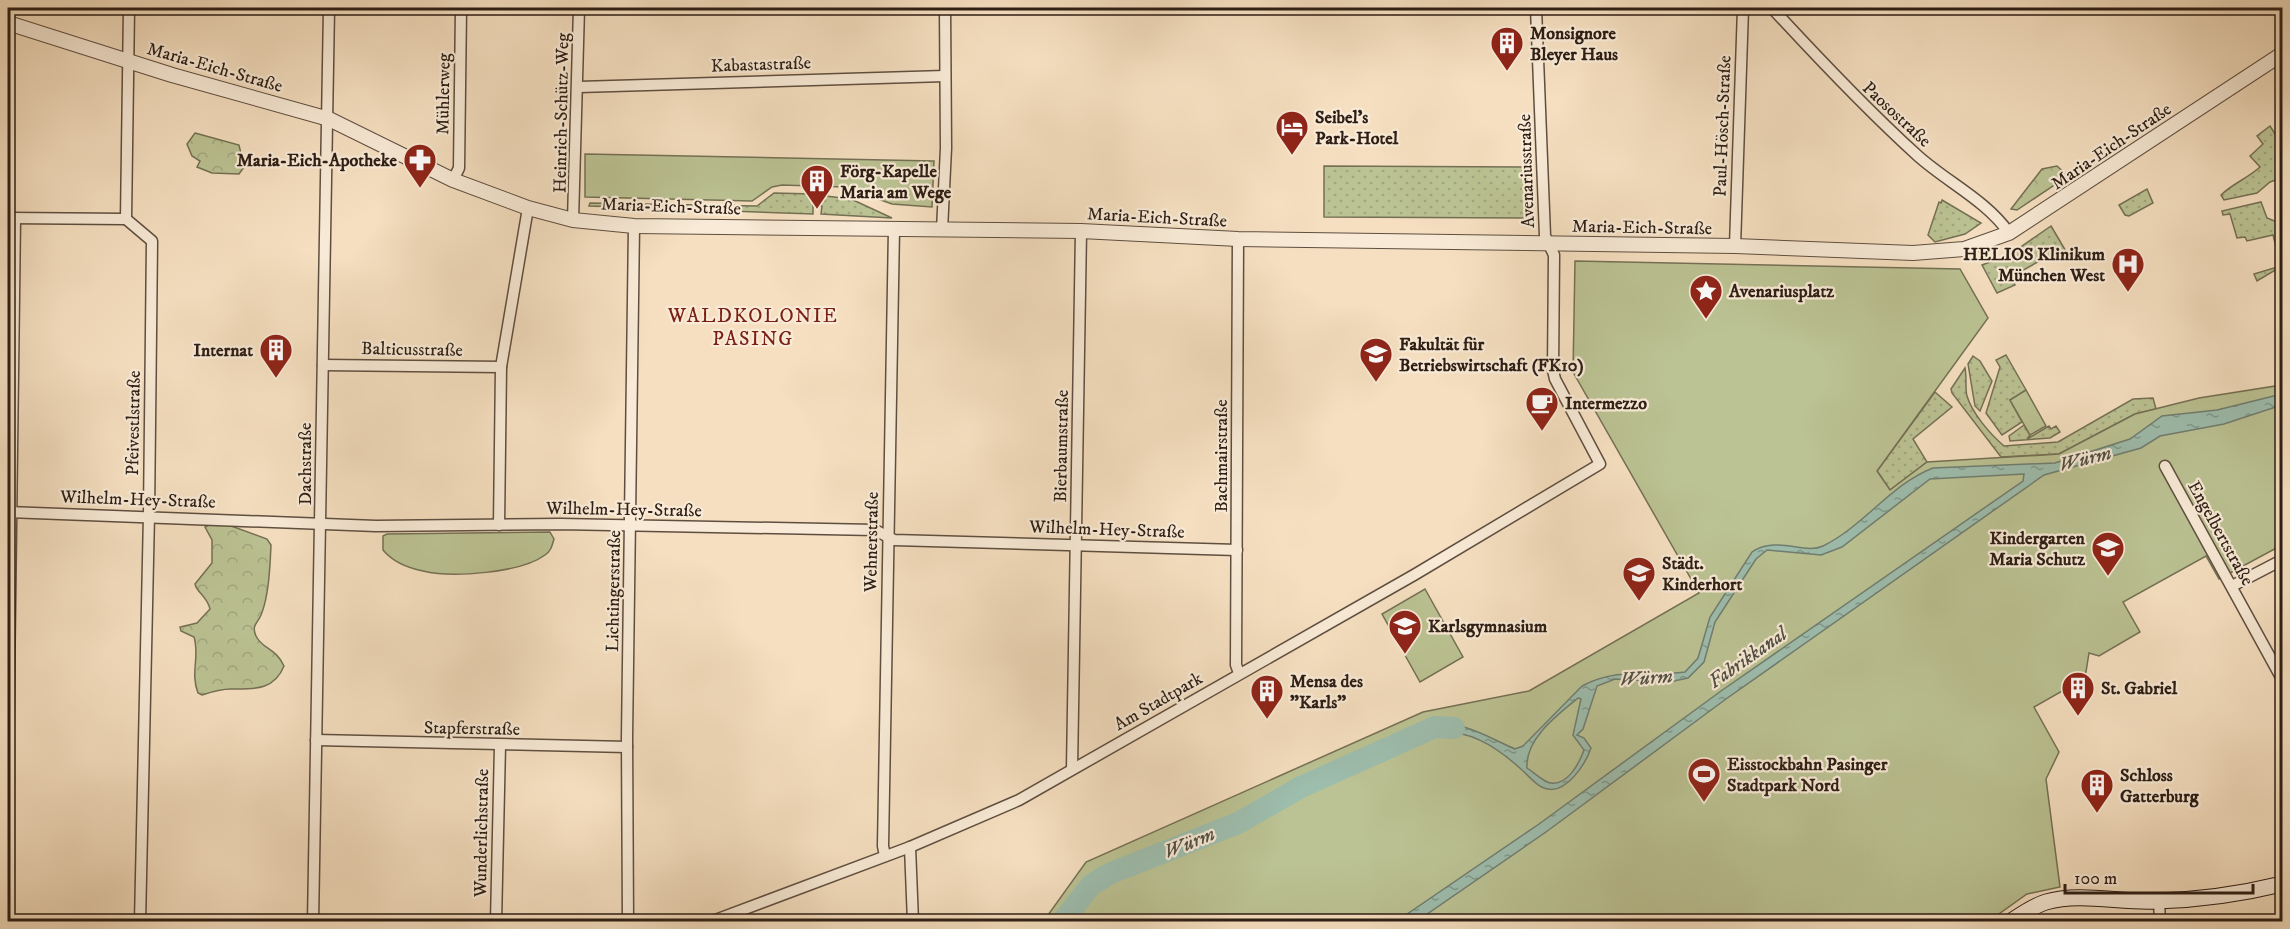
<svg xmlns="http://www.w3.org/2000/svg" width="2290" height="929" font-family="'IM FELL DW Pica',serif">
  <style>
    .grass { fill: url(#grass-dots); stroke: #747054; stroke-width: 1.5 }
    .forest { fill: url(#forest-crowns); stroke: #747054; stroke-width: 1.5 }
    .park { fill: #bbc293; stroke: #747054; stroke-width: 1.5 }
    .water { fill: url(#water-ripples); stroke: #707d70; stroke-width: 1.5; fill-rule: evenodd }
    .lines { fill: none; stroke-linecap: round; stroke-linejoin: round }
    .river { stroke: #9dbdad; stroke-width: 22 }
    .minor-casing { stroke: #5f4e40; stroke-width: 13 }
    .tertiary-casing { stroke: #5f4e40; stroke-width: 16 }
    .secondary-casing { stroke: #2d1e15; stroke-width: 17 }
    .minor { stroke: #f8ead6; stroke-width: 10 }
    .tertiary { stroke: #f8ead6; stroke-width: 14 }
    .secondary { stroke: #f8ead6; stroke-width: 15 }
    .labels { text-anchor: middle; stroke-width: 4.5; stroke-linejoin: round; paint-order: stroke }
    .poi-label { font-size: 18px; font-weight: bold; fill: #2d1e15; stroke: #f8ead6; text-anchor: start }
    .street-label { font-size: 18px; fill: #2d1e15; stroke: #f8ead6 }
    .neighbourhood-label { font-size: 20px; letter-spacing: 1.5px; fill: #7a1f14; stroke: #f8ead6 }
    .water-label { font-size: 20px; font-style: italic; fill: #4f4e43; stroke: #f8ead6 }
  </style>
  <defs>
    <pattern id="grass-dots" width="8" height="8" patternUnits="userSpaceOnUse" patternTransform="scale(1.5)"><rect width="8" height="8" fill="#bbc293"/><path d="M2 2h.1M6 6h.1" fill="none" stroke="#a1a67e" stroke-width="1.8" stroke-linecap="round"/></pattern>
    <pattern id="forest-crowns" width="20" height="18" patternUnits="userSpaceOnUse" patternTransform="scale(1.5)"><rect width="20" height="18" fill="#bbc293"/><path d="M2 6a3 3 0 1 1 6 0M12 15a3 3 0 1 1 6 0" fill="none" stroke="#a1a67e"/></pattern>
    <pattern id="water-ripples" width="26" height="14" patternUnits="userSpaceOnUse" patternTransform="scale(1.5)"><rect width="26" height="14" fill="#9dbdad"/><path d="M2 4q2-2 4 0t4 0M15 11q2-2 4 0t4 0" fill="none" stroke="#80998c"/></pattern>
  </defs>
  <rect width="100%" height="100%" fill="#f5dfc0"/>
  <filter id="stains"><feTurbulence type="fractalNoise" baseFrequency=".00333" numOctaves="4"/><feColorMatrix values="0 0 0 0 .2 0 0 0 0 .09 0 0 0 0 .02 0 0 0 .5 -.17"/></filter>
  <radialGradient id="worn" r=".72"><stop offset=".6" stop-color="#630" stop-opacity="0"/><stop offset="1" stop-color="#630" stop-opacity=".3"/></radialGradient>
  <g class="grass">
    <path d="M2270,126L2282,145V178L2270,182L2257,193L2224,200L2221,195C2232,184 2248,178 2260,167L2250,156L2263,144L2257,136Z"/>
    <path d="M1324,166L1531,167V218L1324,217Z"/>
    <path d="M2147,189L2153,203L2129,216L2125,215L2119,205Z"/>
    <path d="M774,193L813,194V214L589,206L590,203L757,206Z"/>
    <path d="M817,195L851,199L892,218L821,214L822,206H816Z"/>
    <path d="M1942,200L1981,223L1965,234L1935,242L1928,235L1939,202L1941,203Z"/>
    <path d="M2261,202L2267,218L2282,224V228L2276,233L2282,266L2257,281L2254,274L2281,266L2273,235L2247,241L2245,237L2237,238L2230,214L2223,215L2222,211Z"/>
    <path d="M2051,226L2067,253L2054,260L2050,255L2011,277L2015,285L1997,293L1982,265L2009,255Z"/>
    <path d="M2006,355L2026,390L2010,400L2022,422L2002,435L1986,413L2000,367L1996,360Z"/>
    <path d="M1973,356L1980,361L1992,381L1980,411L1975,406L1968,364Z"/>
    <path d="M1965,368C1967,377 1965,390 1967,396C1972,413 1990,434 2004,446L2058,442L2133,399L2153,398L2156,409L2135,414L2059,454L2001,457L1952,393L1951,389Z"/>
    <path d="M1935,392L1952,407L1913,439L1927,462L1890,490L1877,471Z"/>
    <path d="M2024,425L2030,435L2027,439L2049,426L2051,429L2056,426L2060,432L2050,438L2010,441L2009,436Z"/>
  </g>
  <g class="forest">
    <path d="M195,133L239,145L244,167L239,174L212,173L197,167L200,161L192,156L187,144Z"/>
    <path d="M2057,166L2068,176L2017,210L2011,209L2042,169Z"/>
    <path d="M223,523L267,539L271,545C270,566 269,596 261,615C258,623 251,625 256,636C262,649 276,648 284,666C274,691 253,689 231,689C221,689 211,692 202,695L198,693C190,673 200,656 194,637L181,631L180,627L197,623L210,609C207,596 197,593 195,584L212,563V540L205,527L211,524Z"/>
  </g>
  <g class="park">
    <path d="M585,154L934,161L932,207L892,204L844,187L782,185L772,187L752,201L585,197Z"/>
    <path d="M1575,261L1960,269L1988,318L1877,471L1890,490L1927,462L2059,454L2135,414L2199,398L2282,385V545L2219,579L2206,556L2123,602L2140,632L2099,656L2089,653L2085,678L2034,707L2059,752L2046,779L2060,887L2027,894L1989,921L1043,922L1086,862L1423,712L1529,691L1699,593L1573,372Z"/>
    <path d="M2026,390L2046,426L2030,435L2010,400Z"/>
    <path d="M550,532L554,539C552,546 551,551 545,555C521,573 452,578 423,571C408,568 393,562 383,550V536L387,534Z"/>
    <path d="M1425,589L1463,657L1420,682L1382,614Z"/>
  </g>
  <path class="water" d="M2282,394V405L2224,424L2160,436L2141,448L2044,475L1726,699L1546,832L1417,921H1397L1539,824L1721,691L2023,481L2024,474L1930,479L1842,547L1821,555L1767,550L1756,559L1715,622L1704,662L1688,678L1669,682L1615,679L1597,686L1583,729L1577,735L1584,738L1591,748C1586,763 1567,793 1548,789C1538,788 1529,776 1522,770C1495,745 1466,727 1428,733L1425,727C1458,717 1485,736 1515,749L1523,746L1582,686C1618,667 1647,677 1685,672L1698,658L1710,617L1752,552C1776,535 1805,555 1823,546C1864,526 1891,484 1933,468L2055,463L2130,439L2162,416L2217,410ZM1578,698L1581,699L1573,735L1584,750C1579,764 1566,789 1547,782C1541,779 1533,772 1527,768C1525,739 1557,715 1578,698Z"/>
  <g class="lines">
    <path class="river" d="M1062,922L1091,885L1111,873L1238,823L1301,787L1435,727L1454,728"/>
    <g class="minor-casing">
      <g id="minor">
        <path d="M129,8L126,219L152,241L149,515L140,922"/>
        <path d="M1772,8C1819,59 1866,109 1918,156C1947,182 1987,201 2009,233"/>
        <path d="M579,87L945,76"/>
        <path d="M453,180L459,168L461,8"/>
        <path d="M8,218L126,219"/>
        <path d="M573,220L579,8"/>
        <path d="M942,230L946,148L945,8"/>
        <path d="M1238,239L1236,665L1239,673"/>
        <path d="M1735,246L1743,8"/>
        <path d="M323,365L501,367"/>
        <path d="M2165,466L2282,679"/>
        <path d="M8,512L376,526L560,524L875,530L894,540L1237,550"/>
        <path d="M499,525L501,367L528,208"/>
        <path d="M2232,586L2282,560"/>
        <path d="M316,740L627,747"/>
        <path d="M8,760L15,218"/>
        <path d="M1072,769L1081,231"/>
        <path d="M910,847L913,922"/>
        <path d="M885,856L883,846L894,229"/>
        <path d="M2159,901L2160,922"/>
        <path d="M313,922L329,8"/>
        <path d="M496,922L500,745"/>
        <path d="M628,922L627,737L634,226"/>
        <path d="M710,922L910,847L1019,800L1414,575L1600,464L1555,379L1553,370L1554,255L1545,236L1536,8"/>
      </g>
    </g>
    <g class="tertiary-casing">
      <path id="tertiary" d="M8,23L172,75L329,119L453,180L528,208L573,220L634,226L1081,231L1238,239L1735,246L1913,253L1964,249L2009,233L2282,54"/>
    </g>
    <g class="secondary-casing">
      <path id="secondary" d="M2010,922C2022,914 2033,906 2046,902C2080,892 2121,903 2156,901C2199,900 2241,894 2282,884"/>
    </g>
    <use href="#minor" class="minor"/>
    <use href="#tertiary" class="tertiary"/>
    <use href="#secondary" class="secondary"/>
  </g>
  <defs>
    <g id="building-pin" transform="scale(1.725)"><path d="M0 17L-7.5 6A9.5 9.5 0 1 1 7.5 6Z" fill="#8f2418" stroke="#f8ead6"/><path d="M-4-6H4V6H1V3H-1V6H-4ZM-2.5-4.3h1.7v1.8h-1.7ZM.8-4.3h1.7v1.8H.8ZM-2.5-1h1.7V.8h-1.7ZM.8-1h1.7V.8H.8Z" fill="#fff"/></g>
    <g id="hotel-pin" transform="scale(1.725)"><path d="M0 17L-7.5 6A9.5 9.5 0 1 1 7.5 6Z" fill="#8f2418" stroke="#f8ead6"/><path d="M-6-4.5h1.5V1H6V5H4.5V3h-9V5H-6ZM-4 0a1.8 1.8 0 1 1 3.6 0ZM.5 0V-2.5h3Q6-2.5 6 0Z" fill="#fff"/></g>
    <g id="pharmacy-pin" transform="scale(1.725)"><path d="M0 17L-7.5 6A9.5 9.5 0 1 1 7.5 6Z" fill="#8f2418" stroke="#f8ead6"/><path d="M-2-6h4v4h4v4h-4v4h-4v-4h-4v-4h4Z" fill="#fff"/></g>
    <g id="hospital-pin" transform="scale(1.725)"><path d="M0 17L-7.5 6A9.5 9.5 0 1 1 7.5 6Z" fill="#8f2418" stroke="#f8ead6"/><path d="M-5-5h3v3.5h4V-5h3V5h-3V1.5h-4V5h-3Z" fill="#fff"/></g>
    <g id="sight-pin" transform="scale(1.725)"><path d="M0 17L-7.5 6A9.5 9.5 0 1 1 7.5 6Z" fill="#8f2418" stroke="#f8ead6"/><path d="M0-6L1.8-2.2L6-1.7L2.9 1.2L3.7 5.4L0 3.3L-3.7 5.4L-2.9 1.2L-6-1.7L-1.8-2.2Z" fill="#fff"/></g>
    <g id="university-pin" transform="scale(1.725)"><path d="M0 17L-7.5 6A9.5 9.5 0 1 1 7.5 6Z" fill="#8f2418" stroke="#f8ead6"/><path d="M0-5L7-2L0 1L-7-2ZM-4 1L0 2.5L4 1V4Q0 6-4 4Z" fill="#fff"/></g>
    <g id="cafe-pin" transform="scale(1.725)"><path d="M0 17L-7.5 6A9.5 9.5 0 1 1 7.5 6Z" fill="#8f2418" stroke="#f8ead6"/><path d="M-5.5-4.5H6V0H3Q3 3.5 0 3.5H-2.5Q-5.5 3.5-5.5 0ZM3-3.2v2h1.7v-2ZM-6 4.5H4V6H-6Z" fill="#fff"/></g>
    <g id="school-pin" transform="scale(1.725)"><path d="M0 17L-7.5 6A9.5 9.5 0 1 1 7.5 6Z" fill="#8f2418" stroke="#f8ead6"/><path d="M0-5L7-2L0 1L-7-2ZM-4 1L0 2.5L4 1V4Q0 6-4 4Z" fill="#fff"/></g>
    <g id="stadium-pin" transform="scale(1.725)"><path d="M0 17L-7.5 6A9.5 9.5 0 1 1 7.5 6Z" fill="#8f2418" stroke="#f8ead6"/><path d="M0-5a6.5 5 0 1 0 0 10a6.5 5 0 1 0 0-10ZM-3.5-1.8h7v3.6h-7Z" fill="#fff"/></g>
  </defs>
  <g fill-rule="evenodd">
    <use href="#building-pin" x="1507" y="43"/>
    <use href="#hotel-pin" x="1292" y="127"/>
    <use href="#pharmacy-pin" x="420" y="160"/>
    <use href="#building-pin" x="817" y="181"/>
    <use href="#hospital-pin" x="2128" y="264"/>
    <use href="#sight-pin" x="1706" y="291"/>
    <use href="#building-pin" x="276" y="350"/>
    <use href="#university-pin" x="1376" y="354"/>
    <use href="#cafe-pin" x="1542" y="403"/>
    <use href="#school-pin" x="2108" y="548"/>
    <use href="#school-pin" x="1639" y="573"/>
    <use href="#school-pin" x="1405" y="626"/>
    <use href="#building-pin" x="2078" y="688"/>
    <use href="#building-pin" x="1267" y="691"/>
    <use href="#stadium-pin" x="1704" y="774"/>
    <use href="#building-pin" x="2097" y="785"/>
  </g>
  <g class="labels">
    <g class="poi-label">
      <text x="1530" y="39">Monsignore<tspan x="1530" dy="21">Bleyer Haus</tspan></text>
      <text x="1315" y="123">Seibel's<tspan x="1315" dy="21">Park-Hotel</tspan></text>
      <text x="397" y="166" text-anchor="end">Maria-Eich-Apotheke</text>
      <text x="840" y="177">Förg-Kapelle<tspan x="840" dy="21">Maria am Wege</tspan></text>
      <text x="2105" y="260" text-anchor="end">HELIOS Klinikum<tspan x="2105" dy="21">München West</tspan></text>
      <text x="1729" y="297">Avenariusplatz</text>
      <text x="1399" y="350">Fakultät für<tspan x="1399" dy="21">Betriebswirtschaft (FK10)</tspan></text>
      <text x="253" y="356" text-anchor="end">Internat</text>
      <text x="1565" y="409">Intermezzo</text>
      <text x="2085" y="544" text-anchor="end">Kindergarten<tspan x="2085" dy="21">Maria Schutz</tspan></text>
      <text x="1662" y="569">Städt.<tspan x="1662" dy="21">Kinderhort</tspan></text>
      <text x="1428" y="632">Karlsgymnasium</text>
      <text x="1290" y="687">Mensa des<tspan x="1290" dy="21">"Karls"</tspan></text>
      <text x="2101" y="694">St. Gabriel</text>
      <text x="1727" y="770">Eisstockbahn Pasinger<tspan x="1727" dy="21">Stadtpark Nord</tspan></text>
      <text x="2120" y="781">Schloss<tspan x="2120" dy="21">Gatterburg</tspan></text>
    </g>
    <g class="street-label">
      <text transform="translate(761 64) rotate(-2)" y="6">Kabastastraße</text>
      <text transform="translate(215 67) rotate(16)" y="6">Maria-Eich-Straße</text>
      <text transform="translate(443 94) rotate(-89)" y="6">Mühlerweg</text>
      <text transform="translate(561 113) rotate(-89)" y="6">Heinrich-Schütz-Weg</text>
      <text transform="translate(1897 114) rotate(43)" y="6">Paosostraße</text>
      <text transform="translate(1722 126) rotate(-88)" y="6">Paul-Hösch-Straße</text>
      <text transform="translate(2111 146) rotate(-34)" y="6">Maria-Eich-Straße</text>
      <text transform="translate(1526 171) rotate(-92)" y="6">Avenariusstraße</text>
      <text transform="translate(671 206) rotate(2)" y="6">Maria-Eich-Straße</text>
      <text transform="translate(1157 217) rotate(3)" y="6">Maria-Eich-Straße</text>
      <text transform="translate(1642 227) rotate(1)" y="6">Maria-Eich-Straße</text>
      <text transform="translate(412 349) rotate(1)" y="6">Balticusstraße</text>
      <text transform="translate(133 423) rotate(-89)" y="6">Pfeivestlstraße</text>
      <text transform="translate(1061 446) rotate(-89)" y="6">Bierbaumstraße</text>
      <text transform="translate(1221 456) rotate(-90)" y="6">Bachmairstraße</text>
      <text transform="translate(305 464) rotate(-90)" y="6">Dachstraße</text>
      <text transform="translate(138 499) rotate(2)" y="6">Wilhelm-Hey-Straße</text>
      <text transform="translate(624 509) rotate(1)" y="6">Wilhelm-Hey-Straße</text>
      <text transform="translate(1107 529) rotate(2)" y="6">Wilhelm-Hey-Straße</text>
      <text transform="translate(2221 533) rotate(61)" y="6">Engelbertstraße</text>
      <text transform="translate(871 542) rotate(-89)" y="6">Wehnerstraße</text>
      <text transform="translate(613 591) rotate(-89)" y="6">Lichtingerstraße</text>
      <text transform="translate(1158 701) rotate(-30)" y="6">Am Stadtpark</text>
      <text transform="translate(472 728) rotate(1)" y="6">Stapferstraße</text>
      <text transform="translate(481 833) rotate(-89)" y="6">Wunderlichstraße</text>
    </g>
    <g class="neighbourhood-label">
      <text x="753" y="322">WALDKOLONIE<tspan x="753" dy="23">PASING</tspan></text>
    </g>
    <g class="water-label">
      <text transform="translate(2085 458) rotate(-14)" y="7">Würm</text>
      <text transform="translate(1747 657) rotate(-35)" y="7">Fabrikkanal</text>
      <text transform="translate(1646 677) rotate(-4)" y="7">Würm</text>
      <text transform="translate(1189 842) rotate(-22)" y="7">Würm</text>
    </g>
  </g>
  <rect width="2290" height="929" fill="none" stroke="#f5dfc0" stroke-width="30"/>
  <rect x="9" y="9" width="2272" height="911" fill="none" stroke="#2d1e15" stroke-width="3"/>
  <rect x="15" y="15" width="2260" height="899" fill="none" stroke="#2d1e15" stroke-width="1.5"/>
  <path d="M2065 884v9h188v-9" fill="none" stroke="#2d1e15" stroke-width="3"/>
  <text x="2074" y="884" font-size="18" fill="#2d1e15" stroke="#f8ead6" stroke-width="4.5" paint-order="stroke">100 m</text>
  <rect width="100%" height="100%" filter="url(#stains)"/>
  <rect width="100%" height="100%" fill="url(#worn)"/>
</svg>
